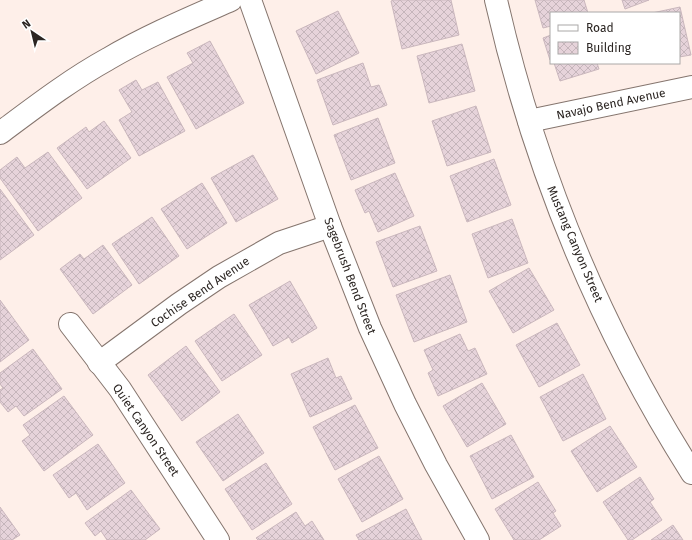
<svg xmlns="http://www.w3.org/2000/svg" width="692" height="540" font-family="'Fira Sans',sans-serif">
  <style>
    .building { fill: url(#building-cross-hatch); stroke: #cab7bd }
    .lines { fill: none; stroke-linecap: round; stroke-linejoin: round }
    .minor-casing { stroke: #85756e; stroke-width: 24 }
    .minor { stroke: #fff; stroke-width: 22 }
    .labels { text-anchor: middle; stroke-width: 3; stroke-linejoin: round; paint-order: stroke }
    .street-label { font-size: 12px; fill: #2b2522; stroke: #fff }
  </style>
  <defs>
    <pattern id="building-cross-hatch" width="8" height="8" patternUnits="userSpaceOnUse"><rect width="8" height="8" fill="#e6d3da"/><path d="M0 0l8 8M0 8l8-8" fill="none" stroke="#c5b5bb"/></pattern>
  </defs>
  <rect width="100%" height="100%" fill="#feefe9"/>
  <g class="building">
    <path d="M394,0H451L459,35L402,49L391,1Z"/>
    <path d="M535,0H584L588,13H551V26L543,28Z"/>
    <path d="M622,0H649L625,9Z"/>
    <path d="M680,7L691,55L679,57V13H652Z"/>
    <path d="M338,11L359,53L316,74L296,31Z"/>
    <path d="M551,35V59L550,60L543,38Z"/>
    <path d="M210,41L244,103L196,129L167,77L193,63L187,53Z"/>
    <path d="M462,44L475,91L429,103L417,56Z"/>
    <path d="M363,63L371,87L379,85L387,105L333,125L317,80Z"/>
    <path d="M554,63H597L599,69L560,81Z"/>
    <path d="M136,80L142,90L158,82L185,131L139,156L119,120L132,112L119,90Z"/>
    <path d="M476,106L491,152L447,166L432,121Z"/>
    <path d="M378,118L395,163L351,180L334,135Z"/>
    <path d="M104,121L131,158L87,189L57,148L86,127L89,132Z"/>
    <path d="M48,152L82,198L38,231L0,178V170L17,157L25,168Z"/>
    <path d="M253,155L278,199L236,222L211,178Z"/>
    <path d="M494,159L511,205L467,222L450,176Z"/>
    <path d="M395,173L414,216L378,232L369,211L365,213L355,190Z"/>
    <path d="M202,183L227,223L187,249L161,209Z"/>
    <path d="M0,189L34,235L0,260Z"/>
    <path d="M152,217L179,256L139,284L112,244Z"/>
    <path d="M512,219L528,263L488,278L472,234Z"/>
    <path d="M420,226L437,271L393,287L376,242Z"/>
    <path d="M103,245L132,285L93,314L60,269L80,254L84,259Z"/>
    <path d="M529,268L554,310L513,333L489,291Z"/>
    <path d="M450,275L467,322L414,342L396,295Z"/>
    <path d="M290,281L317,328L292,343L289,337L273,346L249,305Z"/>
    <path d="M0,300L29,340L0,362Z"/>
    <path d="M234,314L262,355L222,381L195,341Z"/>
    <path d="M557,323L580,365L539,387L516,345Z"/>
    <path d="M460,334L468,351L475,348L487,374L438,396L428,373L433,370L424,350Z"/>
    <path d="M186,346L220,392L182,421L148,375Z"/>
    <path d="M33,349L62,389L24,416L16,406L8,412L0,402V390L3,388L0,384V373Z"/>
    <path d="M328,358L336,378L341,376L352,399L310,417L291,374Z"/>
    <path d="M583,374L606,419L563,441L540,397Z"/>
    <path d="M482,383L506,424L467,447L443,406Z"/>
    <path d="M64,396L93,435L44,471L22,441L30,435L23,425Z"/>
    <path d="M355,405L378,448L335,470L313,427Z"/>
    <path d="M238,414L264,453L223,481L196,442Z"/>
    <path d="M610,426L637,467L597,492L571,451Z"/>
    <path d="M511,435L534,477L492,499L470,456Z"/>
    <path d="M98,444L125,483L87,510L76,493L69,498L53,475Z"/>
    <path d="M379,456L403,499L362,522L338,479Z"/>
    <path d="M266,463L292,504L252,530L225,489Z"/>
    <path d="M640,477L654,499L650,502L662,520L632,540H628L603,502Z"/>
    <path d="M538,482L556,511L553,513L561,526L539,540H514L495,509Z"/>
    <path d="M131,490L160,529L145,540H107L101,531L95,536L85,523Z"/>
    <path d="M0,507L20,535L12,540H0Z"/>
    <path d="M406,509L422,540H359L356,535Z"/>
    <path d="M296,512L305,526L312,521L324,540H258L256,538Z"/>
    <path d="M673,525L683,540H651Z"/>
  </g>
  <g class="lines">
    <g class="minor-casing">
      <g id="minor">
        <path d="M250,0L330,226L370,328L405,404L436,465L478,540"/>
        <path d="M496,0C534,167 600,328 692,473"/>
        <path d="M529,121L692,87"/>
        <path d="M0,133C35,107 70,80 108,59C147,36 190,18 231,0"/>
        <path d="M70,324L120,389L218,540"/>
        <path d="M99,363L179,304L219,277L279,243L330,226"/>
      </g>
    </g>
    <use href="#minor" class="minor"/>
  </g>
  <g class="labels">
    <g class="street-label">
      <text transform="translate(611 104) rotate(-12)" y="4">Navajo Bend Avenue</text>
      <text transform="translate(575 244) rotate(67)" y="4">Mustang Canyon Street</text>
      <text transform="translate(350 276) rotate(69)" y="4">Sagebrush Bend Street</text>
      <text transform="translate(200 292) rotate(-34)" y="4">Cochise Bend Avenue</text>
      <text transform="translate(146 430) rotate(56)" y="4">Quiet Canyon Street</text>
    </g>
  </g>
  <rect x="550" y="12" width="130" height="52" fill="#ffffff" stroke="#aaa8a7"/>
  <rect x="558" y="25" width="20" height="6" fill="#ffffff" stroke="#aaa8a7"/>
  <text x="586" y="32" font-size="12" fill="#2b2522">Road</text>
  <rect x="558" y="42" width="20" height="12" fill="url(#building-cross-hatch)" stroke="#aaa8a7"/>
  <text x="586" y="52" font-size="12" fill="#2b2522">Building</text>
  <g transform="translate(32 32) rotate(325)" stroke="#ffffff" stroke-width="3" paint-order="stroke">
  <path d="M0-3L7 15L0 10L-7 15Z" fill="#2b2522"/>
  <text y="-6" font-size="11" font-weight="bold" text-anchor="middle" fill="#2b2522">N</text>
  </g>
</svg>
